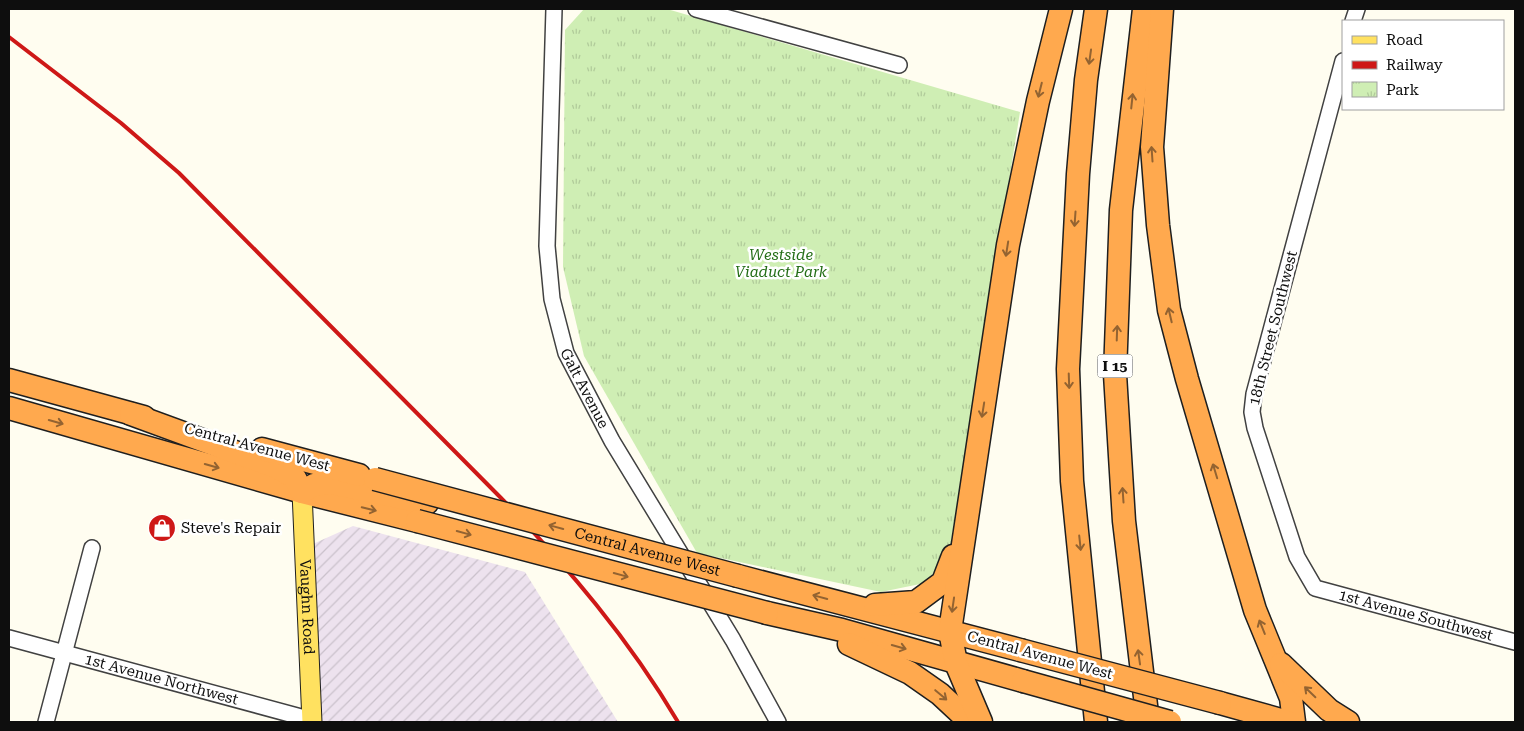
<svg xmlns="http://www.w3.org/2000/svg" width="1524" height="731" font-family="'Roboto Serif',serif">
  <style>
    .industrial { fill: url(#industrial-furrows) }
    .park { fill: url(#park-tufts) }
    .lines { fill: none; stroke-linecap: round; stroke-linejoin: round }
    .minor-casing { stroke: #414141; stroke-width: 18 }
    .major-casing { stroke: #1f1f1f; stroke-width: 21 }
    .highway-casing { stroke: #1f1f1f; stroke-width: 25 }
    .minor { stroke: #fff; stroke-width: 15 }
    .major { stroke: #ffe160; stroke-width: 19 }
    .highway { stroke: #ffa94e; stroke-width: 22 }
    .rail { stroke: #ce1817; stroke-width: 4 }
    .highway-bridge-casing { stroke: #1f1f1f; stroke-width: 25; stroke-linecap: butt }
    .highway-bridge { stroke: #ffa94e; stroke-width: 22 }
    .oneway { stroke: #936331 }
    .labels { text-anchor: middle; stroke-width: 5; stroke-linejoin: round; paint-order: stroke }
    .shield { fill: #fff; stroke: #565656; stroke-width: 1 }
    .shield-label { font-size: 14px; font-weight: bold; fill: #0e0e0e }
    .park-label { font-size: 15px; font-style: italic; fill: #246e17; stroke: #fff }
    .street-label { font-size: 15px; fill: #0e0e0e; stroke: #fff }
    .poi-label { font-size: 15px; fill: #0e0e0e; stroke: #fff; text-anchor: start }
  </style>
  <defs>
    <pattern id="industrial-furrows" width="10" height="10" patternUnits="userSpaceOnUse" patternTransform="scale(1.25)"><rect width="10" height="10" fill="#ede2ee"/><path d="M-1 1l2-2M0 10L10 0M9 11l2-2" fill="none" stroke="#cac1cb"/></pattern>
    <pattern id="park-tufts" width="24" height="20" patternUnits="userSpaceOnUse" patternTransform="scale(1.25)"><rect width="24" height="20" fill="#cfeeb4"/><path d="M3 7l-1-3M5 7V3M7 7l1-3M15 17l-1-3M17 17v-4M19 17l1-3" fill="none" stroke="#b1cb9a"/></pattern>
  </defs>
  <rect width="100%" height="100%" fill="#fffdf0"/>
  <path class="industrial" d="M353,526L525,572L618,722H312L304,548Z"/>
  <path class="park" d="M584,9H667L1020,112L949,554L925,583L881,592L697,553L584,356L563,267L565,30Z"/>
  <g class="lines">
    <g class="minor-casing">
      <g id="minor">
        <path id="s1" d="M554,9L547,246L552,299L566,353L612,441L733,640L778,722"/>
        <path d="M696,9L899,65"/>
        <path d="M1353,21L1357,9"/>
        <path id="s2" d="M1343,61L1254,394L1252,412L1255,428L1297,557L1315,588L1515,642"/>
        <path id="s3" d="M9,638L312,720"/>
        <path d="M46,722L92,548"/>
      </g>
    </g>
    <g class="major-casing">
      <g id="major">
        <path id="s4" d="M302,492L312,722"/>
      </g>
    </g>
    <g class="highway-casing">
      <g id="highway">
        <path d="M1144,9L1121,210L1115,374L1124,521L1148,722"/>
        <path d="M1162,9L1152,147L1158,225L1169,310L1187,379L1255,610L1291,698L1294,722"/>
        <path d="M9,380L144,417"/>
        <path d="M9,408L302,492L417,521"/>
        <path d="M131,414L276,467L295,478L302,492L314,485L330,483L427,503"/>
        <path d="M262,449L359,475"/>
        <path d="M738,576L1020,650"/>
        <path d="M875,605L916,602L943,582L953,556"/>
        <path d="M767,613L842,630L1023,681"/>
        <path d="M849,644L910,673L940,694L970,722"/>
        <path d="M1281,664L1329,710L1348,722"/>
        <path d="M1220,703L1288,722"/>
        <path d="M981,722L956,663L950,631L1008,245L1038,101L1061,9"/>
        <path d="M1096,722L1072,481L1068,369L1078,174L1086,80L1096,9"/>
      </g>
    </g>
    <use href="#minor" class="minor"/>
    <use href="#major" class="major"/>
    <use href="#highway" class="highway"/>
    <path class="rail" d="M9,37L121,123L179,173L501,498C568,567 629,639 678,722"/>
    <g class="highway-bridge-casing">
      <g id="highway-bridge">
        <path id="s5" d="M375,479L738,576"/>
        <path d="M417,521L767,613"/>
        <path d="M1020,650L1220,703"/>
        <path d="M1023,681L1170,722"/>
      </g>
    </g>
    <use href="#highway-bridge" class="highway-bridge"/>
  </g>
  <defs><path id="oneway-shaft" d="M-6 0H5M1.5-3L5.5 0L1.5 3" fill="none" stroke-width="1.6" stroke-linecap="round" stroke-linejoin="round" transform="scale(1.25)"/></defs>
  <g class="oneway">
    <use href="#oneway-shaft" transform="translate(1090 57) rotate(98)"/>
    <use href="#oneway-shaft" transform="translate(1040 90) rotate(104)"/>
    <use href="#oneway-shaft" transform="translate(1132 101) rotate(-84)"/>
    <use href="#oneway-shaft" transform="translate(1152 154) rotate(-94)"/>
    <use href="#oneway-shaft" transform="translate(1075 219) rotate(94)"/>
    <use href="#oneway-shaft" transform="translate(1007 249) rotate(99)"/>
    <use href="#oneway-shaft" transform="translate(1170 315) rotate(-103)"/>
    <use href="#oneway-shaft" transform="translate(1117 333) rotate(-88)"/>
    <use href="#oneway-shaft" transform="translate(1069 381) rotate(88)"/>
    <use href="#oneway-shaft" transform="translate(983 410) rotate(99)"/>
    <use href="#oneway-shaft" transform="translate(56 422) rotate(16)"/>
    <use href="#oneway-shaft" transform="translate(212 466) rotate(16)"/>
    <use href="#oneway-shaft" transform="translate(1215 471) rotate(-107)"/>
    <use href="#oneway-shaft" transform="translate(1123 495) rotate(-94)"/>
    <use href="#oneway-shaft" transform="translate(369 509) rotate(14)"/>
    <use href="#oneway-shaft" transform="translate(556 527) rotate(-165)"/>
    <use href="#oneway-shaft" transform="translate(464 533) rotate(15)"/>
    <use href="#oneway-shaft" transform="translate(1080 543) rotate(84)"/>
    <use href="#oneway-shaft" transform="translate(621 575) rotate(15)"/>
    <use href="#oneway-shaft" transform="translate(820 597) rotate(-165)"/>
    <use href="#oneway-shaft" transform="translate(953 605) rotate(98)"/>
    <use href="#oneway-shaft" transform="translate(1262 627) rotate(-112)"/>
    <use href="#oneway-shaft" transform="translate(899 647) rotate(16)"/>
    <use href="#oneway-shaft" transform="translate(1139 657) rotate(-98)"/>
    <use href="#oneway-shaft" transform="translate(1310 692) rotate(-136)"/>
    <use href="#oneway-shaft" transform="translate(941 695) rotate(40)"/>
  </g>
  <defs>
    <g id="shop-disc" transform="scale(1.4375)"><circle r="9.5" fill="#ce1817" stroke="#fff"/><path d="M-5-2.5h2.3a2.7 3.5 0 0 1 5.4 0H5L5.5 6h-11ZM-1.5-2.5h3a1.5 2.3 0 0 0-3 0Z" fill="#fff"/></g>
  </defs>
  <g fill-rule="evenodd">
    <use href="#shop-disc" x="162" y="528"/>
  </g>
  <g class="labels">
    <rect class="shield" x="1097.5" y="354.5" width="35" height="23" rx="4"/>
    <g class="shield-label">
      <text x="1115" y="371">I 15</text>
    </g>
    <g class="park-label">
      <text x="781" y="260">Westside<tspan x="781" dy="17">Viaduct Park</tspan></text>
    </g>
    <g class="street-label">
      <text transform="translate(1273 328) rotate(-76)" y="5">18th Street Southwest</text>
      <text dy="5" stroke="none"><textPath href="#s1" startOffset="386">Galt Avenue</textPath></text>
      <text transform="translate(257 447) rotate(15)" y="5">Central Avenue West</text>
      <text dy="5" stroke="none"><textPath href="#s5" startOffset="282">Central Avenue West</textPath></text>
      <text dy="5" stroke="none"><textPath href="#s4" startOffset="115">Vaughn Road</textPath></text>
      <text dy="5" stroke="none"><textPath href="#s2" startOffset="655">1st Avenue Southwest</textPath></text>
      <text transform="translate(1040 655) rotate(15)" y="5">Central Avenue West</text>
      <text dy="5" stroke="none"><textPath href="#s3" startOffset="158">1st Avenue Northwest</textPath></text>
    </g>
    <g class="poi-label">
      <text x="181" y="533">Steve's Repair</text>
    </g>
  </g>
  <rect width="1524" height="731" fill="none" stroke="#0e0e0e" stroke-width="20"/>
  <rect x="1342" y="20" width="162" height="90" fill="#ffffff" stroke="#9f9f9f"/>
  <rect x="1352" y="36" width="25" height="8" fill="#ffe160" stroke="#9f9f9f"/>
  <text x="1386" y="45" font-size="15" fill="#0e0e0e">Road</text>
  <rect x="1352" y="61" width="25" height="8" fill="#ce1817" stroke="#9f9f9f"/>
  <text x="1386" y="70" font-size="15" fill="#0e0e0e">Railway</text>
  <rect x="1352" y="82" width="25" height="15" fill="url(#park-tufts)" stroke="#9f9f9f"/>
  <text x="1386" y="95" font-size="15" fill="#0e0e0e">Park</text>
</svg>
